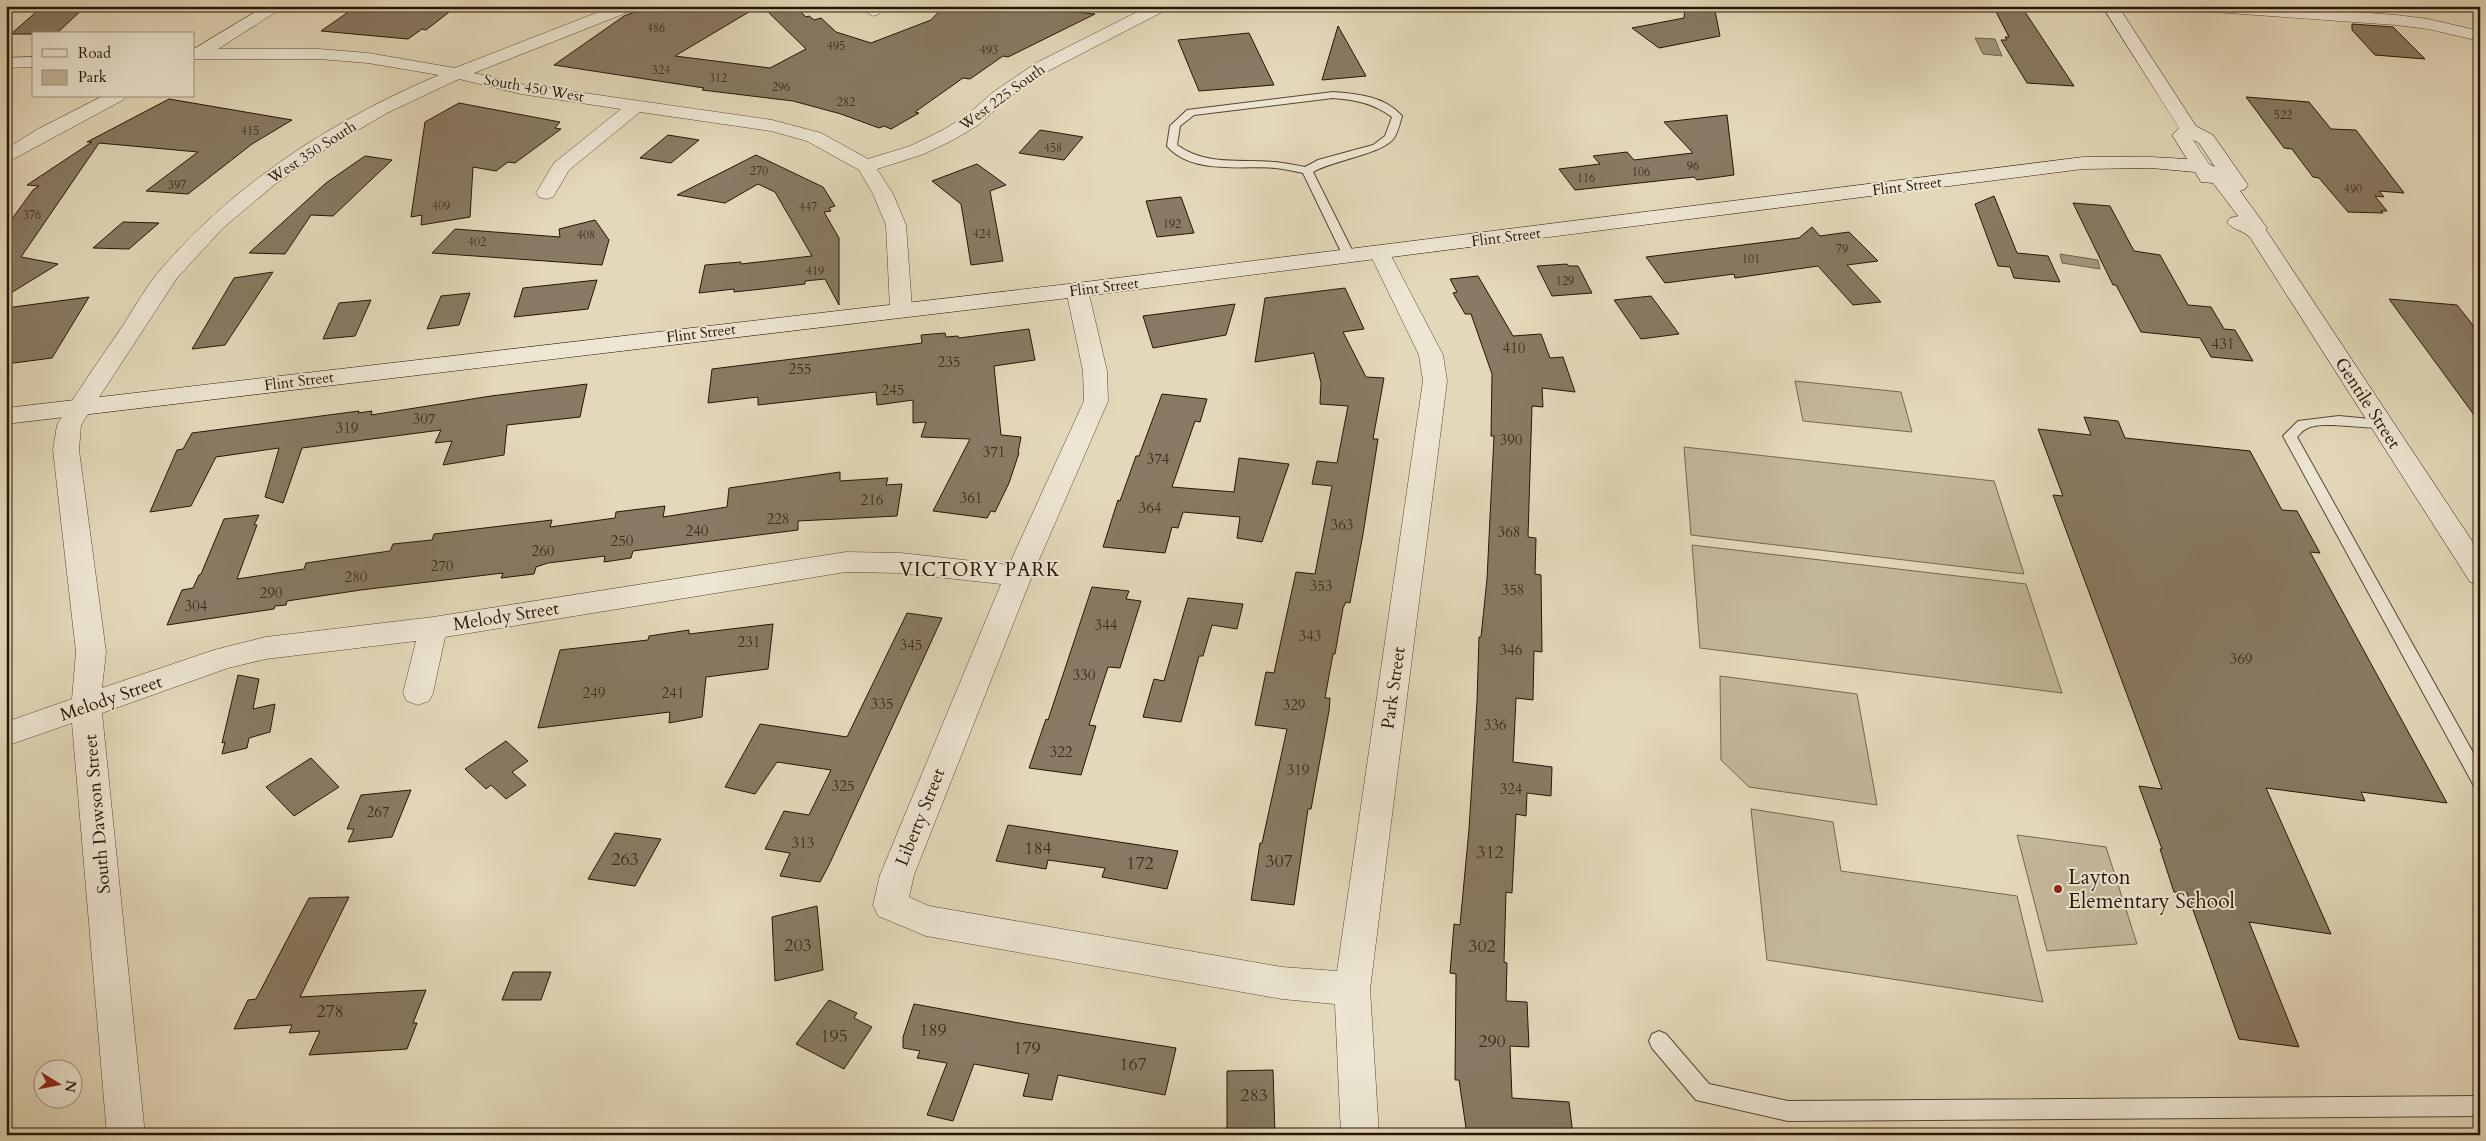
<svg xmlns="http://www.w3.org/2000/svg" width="2486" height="1141" font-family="Cardo,serif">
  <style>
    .green { fill: #c3b79a; stroke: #746650 }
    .water { fill: #a3967c; stroke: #71624c }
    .building { fill: #887a63; stroke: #261505 }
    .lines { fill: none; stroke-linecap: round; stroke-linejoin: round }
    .lane-casing { stroke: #554632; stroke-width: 2 }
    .street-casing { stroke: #554632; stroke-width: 1 }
    .secondary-casing { stroke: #261505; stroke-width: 1 }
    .lane { fill: #ede6d2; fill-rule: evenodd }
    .street { fill: #ede6d2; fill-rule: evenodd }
    .secondary { fill: #ede6d2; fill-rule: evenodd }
    .poi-dot { fill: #8f2418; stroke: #ede6d2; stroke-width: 2 }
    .labels { text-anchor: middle; stroke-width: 4; stroke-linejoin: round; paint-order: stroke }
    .far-number-label { font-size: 12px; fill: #3e2e1c }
    .far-street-label { font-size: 15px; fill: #261505; stroke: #ede6d2 }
    .number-label { font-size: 15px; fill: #3e2e1c }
    .street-label { font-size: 18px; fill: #261505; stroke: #ede6d2 }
    .near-number-label { font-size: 18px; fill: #3e2e1c }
    .neighbourhood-label { font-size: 19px; letter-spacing: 1px; fill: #261505; stroke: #ede6d2 }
    .near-poi-label { font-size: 21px; fill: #261505; stroke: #ede6d2; text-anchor: start }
  </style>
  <rect width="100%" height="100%" fill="#e3d8b9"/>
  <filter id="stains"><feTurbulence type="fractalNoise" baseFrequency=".004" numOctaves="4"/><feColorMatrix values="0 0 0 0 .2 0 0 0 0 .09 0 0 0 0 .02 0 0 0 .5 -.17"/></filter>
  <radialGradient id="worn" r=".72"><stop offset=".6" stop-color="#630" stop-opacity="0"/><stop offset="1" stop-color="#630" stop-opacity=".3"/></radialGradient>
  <g class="green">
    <path d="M1795,381L1901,392L1912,432L1803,421Z"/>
    <path d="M1684,447L1994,481L2024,574L1691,535Z"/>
    <path d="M1692,545L2026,584L2062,693L1700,648Z"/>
    <path d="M1720,676L1857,694L1877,805L1749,787L1721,760Z"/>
    <path d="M1751,809L1833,822L1841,871L2017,896L2043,1002L1767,960Z"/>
    <path d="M2017,835L2106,847L2137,944L2047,951Z"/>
  </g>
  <g class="water">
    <path d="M1975,38L1995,39L2002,56L1983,54Z"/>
    <path d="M2060,254L2098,260L2100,269L2062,263Z"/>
  </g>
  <g class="building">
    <path d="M43,6H86L56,34H11Z"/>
    <path d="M357,6H457L426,30L422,29L408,39L321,31Z"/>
    <path d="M640,6H759L675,56L770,68L806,49L762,6H794L806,17L809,16L814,20L821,18L836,32L871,43L931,20L944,6H1018L1095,14L1008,57L1003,56L970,79L963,78L915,112L919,113L891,129L884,126L879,128L841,114L793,101L702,90L704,88L554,65L624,16L637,11Z"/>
    <path d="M1685,6H1714L1720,36L1659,48L1632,28L1684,18Z"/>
    <path d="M1993,6H2021L2074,86L2027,83L2001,40H2007L2005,37H2009Z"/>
    <path d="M2352,24L2393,27L2425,59L2375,55L2352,30Z"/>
    <path d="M1338,26L1366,76L1322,80Z"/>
    <path d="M1249,33L1274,85L1199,91L1178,40Z"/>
    <path d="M2246,97L2309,102L2331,129L2356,130L2404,193L2379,191L2384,197L2375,196L2387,211H2381L2383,213L2348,212L2319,178L2313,177L2292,149L2284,148Z"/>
    <path d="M169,99L292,120L252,144L188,194L146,191L198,152L99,143L21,257L58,264L6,296V227L33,190L39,186L27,185L92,142H87Z"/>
    <path d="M459,103L560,122L555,128L561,129L515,163L508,162L496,171L473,167L470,217L421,225L422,215L411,217L425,122Z"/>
    <path d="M1727,115L1734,175L1697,180L1694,177L1575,190L1559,169L1600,164L1593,156L1627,152L1634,160L1693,153L1664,122Z"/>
    <path d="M1040,130L1083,137L1064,160L1019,153Z"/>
    <path d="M668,135L699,140L671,163L640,158Z"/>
    <path d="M756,155L823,187L835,206L829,208L831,211L824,212L839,238V305L825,279L805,281V284L762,289L734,292V289L699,293L705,265L741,262V264L812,256L775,192L758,184L725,203L677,195Z"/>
    <path d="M365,156L392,160L333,216L311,215L285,254L249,253L326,183Z"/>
    <path d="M977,164L1006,185L990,191L1003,261L971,265L961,204L932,181Z"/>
    <path d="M1994,196L2017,253L2048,256L2060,282L2014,278L2010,267L1998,266L1975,204Z"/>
    <path d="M1181,197L1194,233L1157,237L1146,201Z"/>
    <path d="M2073,203L2110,206L2134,251L2160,255L2188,305L2211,307L2224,329L2235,330L2253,361L2211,357L2200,338L2141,332L2116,285H2113Z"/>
    <path d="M595,220L609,240L602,265L432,253L455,229L560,237L559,229Z"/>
    <path d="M123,222L159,223L129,249L93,248Z"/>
    <path d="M1812,227L1820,236L1849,232L1878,261L1847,265L1881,302L1853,305L1818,266L1735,278L1734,274L1665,283L1646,257L1799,238Z"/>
    <path d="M1567,264L1569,266H1578L1592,293L1552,296L1537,266Z"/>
    <path d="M273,272L225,345L192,349L234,278Z"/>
    <path d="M1478,276L1513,336L1541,334L1550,358L1563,357L1575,392L1542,388L1543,407L1532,406L1528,537L1536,538L1535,574L1541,575L1542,652L1534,651L1533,700L1516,698L1513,762L1552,767L1551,796L1527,793L1526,816L1516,814L1512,893L1506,892L1504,962L1507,963L1506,1001L1527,1002L1529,1047L1510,1046L1512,1098L1569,1102L1573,1135L1513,1130L1514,1135H1467L1459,1080H1455L1456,974L1450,973L1454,924L1460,925L1469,829L1477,701L1479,637H1481L1487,579L1494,436H1491L1492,374L1471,314H1465L1453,293L1457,292L1450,279Z"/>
    <path d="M597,280L588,309L514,317L523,288Z"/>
    <path d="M1345,288L1364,329L1343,332L1366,377L1384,378L1373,439H1378L1363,534L1350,603L1346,602L1343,608L1335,654H1333L1325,698H1330L1329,711L1311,809H1308L1294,905L1251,900L1260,843H1262L1287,729L1255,725L1266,672L1274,673L1296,572L1315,574L1332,486L1312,484L1317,461L1337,463L1348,406L1320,404L1321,383L1314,353L1255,362L1265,298Z"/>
    <path d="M470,293L459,325L427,329L441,296Z"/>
    <path d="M1651,296L1679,334L1641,339L1614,300Z"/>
    <path d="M89,297L52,358L6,364V308Z"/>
    <path d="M2389,299L2457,305L2480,334V423Z"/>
    <path d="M371,300L355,336L323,339L339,303Z"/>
    <path d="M1235,304L1226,335L1153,348L1143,316Z"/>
    <path d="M1029,329L1035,360L994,366L1001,435L1021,437L1018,453H1019L1009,483L995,512L991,511L987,518L933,511L970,439L921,437L926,422L913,423V400L877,405L876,392L758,405V397L708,403L712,369L922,343L921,335L945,333L946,337L958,336L959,338Z"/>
    <path d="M587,384L580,417L507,425L504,455L443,465L452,441L435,443L441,430L302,448L283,503L265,497L279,448L216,457L191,506L150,512L177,450L183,449L192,433L359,411L358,413L372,411L371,415L491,396Z"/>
    <path d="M1162,394L1207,399L1200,422L1195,421L1172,487L1234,492L1239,458L1289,464L1262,542L1237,538L1240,517L1183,512L1178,528L1172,527L1165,553L1103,547L1118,500L1120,501L1136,456H1139Z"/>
    <path d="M2084,417L2118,421L2125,438L2250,451L2282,510L2297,511L2320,553L2310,552L2447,803L2361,792L2365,801L2266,788L2331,934L2249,922L2299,1047L2239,1039L2187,893L2174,892L2160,849H2162L2139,786L2162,789L2053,495L2063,496L2038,429L2091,435Z"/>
    <path d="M840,472V481L888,478L886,485L902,484L897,516L798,521V530L633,551L631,558L604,562L605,556L548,563L536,567L534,574L501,578L503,573L361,590L287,601L286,605L275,606L274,609L167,625L182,590L193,588L199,575L201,574L224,519L259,515L254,525H257L237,579L304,569L306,563L390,551L393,544L432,540L434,534L552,520L550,527L615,518L616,512L665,506L663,517L727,507L729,488Z"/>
    <path d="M1092,587L1129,591L1126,599L1141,601L1120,668L1108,667L1089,725L1096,726L1081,775L1029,768L1046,719L1048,720Z"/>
    <path d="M1188,598L1243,604L1237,629L1212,625L1203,656H1199L1181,722L1143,717L1154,679L1164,681Z"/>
    <path d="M907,613L942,618L829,865L820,882L780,876L790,853L765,849L784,811L809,815L831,770L777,762L755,794L725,787L760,724L847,737Z"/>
    <path d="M773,624L768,669L706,677L702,717L669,723L670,712L538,728L560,650L648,640L649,636L689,630V634Z"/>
    <path d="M238,675L259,679L253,709L275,704L270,732L249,738L247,748L222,754L225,742L222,743Z"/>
    <path d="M506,741L528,761L512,772L526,785L506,799L491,785L486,789L465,769Z"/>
    <path d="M311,758L339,787L294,816L266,787Z"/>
    <path d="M411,790L392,837L348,842L354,829H347L361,795Z"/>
    <path d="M1008,825L1178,851L1167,889L1102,877L1105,868L1048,860L1046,869L996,861Z"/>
    <path d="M615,833L661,839L635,886L588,879Z"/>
    <path d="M349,897L300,997L426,990L413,1023H417L407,1049L309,1055L320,1031L289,1033L292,1025L234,1029L248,1000L256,999L309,898Z"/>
    <path d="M817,906L823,970L775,981L772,917Z"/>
    <path d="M513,972H551L541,1000H502Z"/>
    <path d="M829,1000L857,1013L854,1018L872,1027L844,1069L796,1044Z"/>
    <path d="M914,1004L1019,1023L1176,1048L1165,1095L1058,1075L1052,1100L1023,1096L1029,1074L974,1064L953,1121L927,1115L947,1063L917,1058L920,1051L903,1048V1037Z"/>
    <path d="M1273,1070L1275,1135H1227V1071Z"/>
  </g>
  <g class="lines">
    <g class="lane-casing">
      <g id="lane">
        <path d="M1333,92C1358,94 1384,96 1402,116C1400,123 1398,132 1394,138C1383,154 1333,160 1313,172L1355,256L1353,258L1349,259L1343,256L1303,173C1294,171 1285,169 1276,168C1242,165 1192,175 1167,146L1170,126L1187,110ZM1333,98C1356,100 1373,103 1392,117L1385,136L1373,145L1318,160L1305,167C1295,165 1285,163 1275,162C1240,159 1207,166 1177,145L1180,126L1194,115Z"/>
        <path d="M2339,416L2381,420L2388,424C2380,434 2323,418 2306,429C2303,430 2300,434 2297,437L2480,765V788L2474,786L2283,436L2298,421Z"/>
        <path d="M1659,1031L1666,1034L1709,1084L1788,1101L2480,1096V1116L1788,1121L1696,1100L1652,1048L1649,1041L1652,1034Z"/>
      </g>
    </g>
    <g class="street-casing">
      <g id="street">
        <path d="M265,6H285L218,49H319L368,53L455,68L614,6H638L636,9L474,73L521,84L772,120L821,133L868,159L910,146L941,131L966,116L992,93L1036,63L1149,6H1170L1168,9L1048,71L1004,101L980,124L955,139L924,154L877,169L893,194L906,225L912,309L909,314L901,316L893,314L890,309L886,225L873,194L859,170L807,141L771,131L640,112L569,170L553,197L546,199L539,197L536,193L554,163L621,109L521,94L459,79L387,113L329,147L274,185L223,228L177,278L81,425L79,450L106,652L102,688L214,650L266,637L433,617L846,552L901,553L1009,565L1084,401L1083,371L1066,290L1069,285L1077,283L1085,285L1088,290L1107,371L1108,401L1032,576L914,875L909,897L929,906L1282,967L1337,971L1423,381L1419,355L1369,252L1373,248L1380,246L1387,248L1443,355L1447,381L1370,989L1379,1135H1341L1335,1004L1282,999L926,936L878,916L873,905L880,875L1001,584L901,573L846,572L445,637L433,693L429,701L418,705L407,701L403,693L416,641L266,659L228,668L102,713L145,1135H107L72,723L6,746V722L72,699L76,652L53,450L57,425C78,390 101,358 124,324C136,305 147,285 162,268C236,182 335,119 439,75L368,63L319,59H194V49Z"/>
        <path d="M869,6H888L879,14L873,16L865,11Z"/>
        <path d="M2192,6H2272L2396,15L2428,19L2480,31V41L2428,29L2396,25L2200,11Z"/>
        <path d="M34,57V67L6,68V58Z"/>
        <path d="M103,96H126L123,100L6,163V149L38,129Z"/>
      </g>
    </g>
    <g class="secondary-casing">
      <path id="secondary" d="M2102,6H2118L2196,126L2213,135L2248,185L2245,189L2240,191L2267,228L2266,230L2480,553V585L2470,582L2251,239C2245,230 2233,231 2227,222L2230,218L2238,216L2213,183L2201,182L2195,172L2151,168L2083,169L1077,297L6,424V408L1077,283L2083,157H2151L2187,159L2172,135L2179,128ZM2193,140L2199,143L2215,167L2209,164Z"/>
    </g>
    <use href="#lane" class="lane"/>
    <use href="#street" class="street"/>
    <use href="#secondary" class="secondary"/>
  </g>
  <circle class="poi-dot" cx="2058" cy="889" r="5"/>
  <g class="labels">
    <g class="far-number-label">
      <text x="656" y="32">486</text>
      <text x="836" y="50">495</text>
      <text x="989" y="54">493</text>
      <text x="661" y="74">324</text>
      <text x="718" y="82">312</text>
      <text x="781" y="91">296</text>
      <text x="846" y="106">282</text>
      <text x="2283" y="119">522</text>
      <text x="250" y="135">415</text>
      <text x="1053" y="152">458</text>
      <text x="1693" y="170">96</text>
      <text x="759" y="175">270</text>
      <text x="1641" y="176">106</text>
      <text x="1586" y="182">116</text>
      <text x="177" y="189">397</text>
      <text x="2353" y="193">490</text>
      <text x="441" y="210">409</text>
      <text x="808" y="211">447</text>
      <text x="32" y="219">376</text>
      <text x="1172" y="228">192</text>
      <text x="982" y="238">424</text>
      <text x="586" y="239">408</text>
      <text x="477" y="246">402</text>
      <text x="1842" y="253">79</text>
      <text x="1751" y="263">101</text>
      <text x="815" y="275">419</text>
      <text x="1565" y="285">129</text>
    </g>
    <g class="far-street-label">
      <text transform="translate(534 88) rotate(10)" y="5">South 450 West</text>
      <text transform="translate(1002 97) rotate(-36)" y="5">West 225 South</text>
      <text transform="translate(312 152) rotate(-33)" y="5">West 350 South</text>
      <text transform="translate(1907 186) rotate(-7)" y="5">Flint Street</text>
      <text transform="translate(1506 237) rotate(-7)" y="5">Flint Street</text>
      <text transform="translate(1104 287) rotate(-7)" y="5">Flint Street</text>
      <text transform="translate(701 333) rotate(-7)" y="5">Flint Street</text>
      <text transform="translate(299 381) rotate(-7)" y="5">Flint Street</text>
    </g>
    <g class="number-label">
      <text x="2223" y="349">431</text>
      <text x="1514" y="353">410</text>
      <text x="949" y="367">235</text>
      <text x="800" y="374">255</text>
      <text x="893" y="395">245</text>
      <text x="424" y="424">307</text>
      <text x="347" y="433">319</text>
      <text x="1511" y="445">390</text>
      <text x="994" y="457">371</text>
      <text x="1158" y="464">374</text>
      <text x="971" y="503">361</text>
      <text x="872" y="505">216</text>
      <text x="1150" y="513">364</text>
      <text x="778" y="524">228</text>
      <text x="1342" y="530">363</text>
      <text x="697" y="536">240</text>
      <text x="1509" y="537">368</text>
      <text x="622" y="546">250</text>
      <text x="543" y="556">260</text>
      <text x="442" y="571">270</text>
      <text x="356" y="582">280</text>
      <text x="1321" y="591">353</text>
      <text x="1513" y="595">358</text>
      <text x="271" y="598">290</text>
      <text x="196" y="611">304</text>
      <text x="1106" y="630">344</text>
      <text x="1310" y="641">343</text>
      <text x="749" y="647">231</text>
      <text x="911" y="650">345</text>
      <text x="1511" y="655">346</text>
      <text x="2241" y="664">369</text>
      <text x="1084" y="680">330</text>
      <text x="594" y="698">249</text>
      <text x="673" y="698">241</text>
      <text x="882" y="709">335</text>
      <text x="1294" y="710">329</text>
      <text x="1495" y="730">336</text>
      <text x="1061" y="757">322</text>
      <text x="1298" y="775">319</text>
      <text x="843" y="791">325</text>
      <text x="1511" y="794">324</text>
      <text x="378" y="817">267</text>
      <text x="803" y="848">313</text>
    </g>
    <g class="street-label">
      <text transform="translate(2368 403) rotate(57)" y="6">Gentile Street</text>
      <text transform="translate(506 616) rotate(-9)" y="6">Melody Street</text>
      <text transform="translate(1393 688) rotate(-82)" y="6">Park Street</text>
      <text transform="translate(111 698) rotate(-19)" y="6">Melody Street</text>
      <text transform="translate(97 814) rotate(-95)" y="6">South Dawson Street</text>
      <text transform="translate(920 817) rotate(-68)" y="6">Liberty Street</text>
    </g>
    <g class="near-number-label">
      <text x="1038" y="854">184</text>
      <text x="1490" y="858">312</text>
      <text x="625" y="865">263</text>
      <text x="1279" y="867">307</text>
      <text x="1140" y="869">172</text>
      <text x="798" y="951">203</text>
      <text x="1482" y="952">302</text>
      <text x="330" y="1017">278</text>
      <text x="933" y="1036">189</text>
      <text x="834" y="1042">195</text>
      <text x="1492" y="1047">290</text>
      <text x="1027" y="1054">179</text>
      <text x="1133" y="1070">167</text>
      <text x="1254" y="1101">283</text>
    </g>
    <g class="neighbourhood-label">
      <text x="980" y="576">VICTORY PARK</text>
    </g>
    <g class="near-poi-label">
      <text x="2068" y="884">Layton<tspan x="2068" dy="24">Elementary School</tspan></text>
    </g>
  </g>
  <rect width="2486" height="1141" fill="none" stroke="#e3d8b9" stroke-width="25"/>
  <rect x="8" y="8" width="2471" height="1126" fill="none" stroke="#261505" stroke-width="2.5"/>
  <rect x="12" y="12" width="2461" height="1116" fill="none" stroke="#261505"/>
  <rect x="32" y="32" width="162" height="65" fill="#ede6d2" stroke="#9d9280"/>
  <rect x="42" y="49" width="25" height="8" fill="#ede6d2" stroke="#9d9280"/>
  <text x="78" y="58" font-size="15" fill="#261505">Road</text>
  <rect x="42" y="70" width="25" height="15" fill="#c3b79a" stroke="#9d9280"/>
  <text x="78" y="82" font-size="15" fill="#261505">Park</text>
  <g transform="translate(58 1084) rotate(100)"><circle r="24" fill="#ede6d2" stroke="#9d9280"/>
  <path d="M0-4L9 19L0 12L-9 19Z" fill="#8f2418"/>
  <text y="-8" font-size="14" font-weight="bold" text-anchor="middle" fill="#261505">N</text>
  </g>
  <rect width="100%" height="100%" filter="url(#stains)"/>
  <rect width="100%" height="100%" fill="url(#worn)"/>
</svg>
